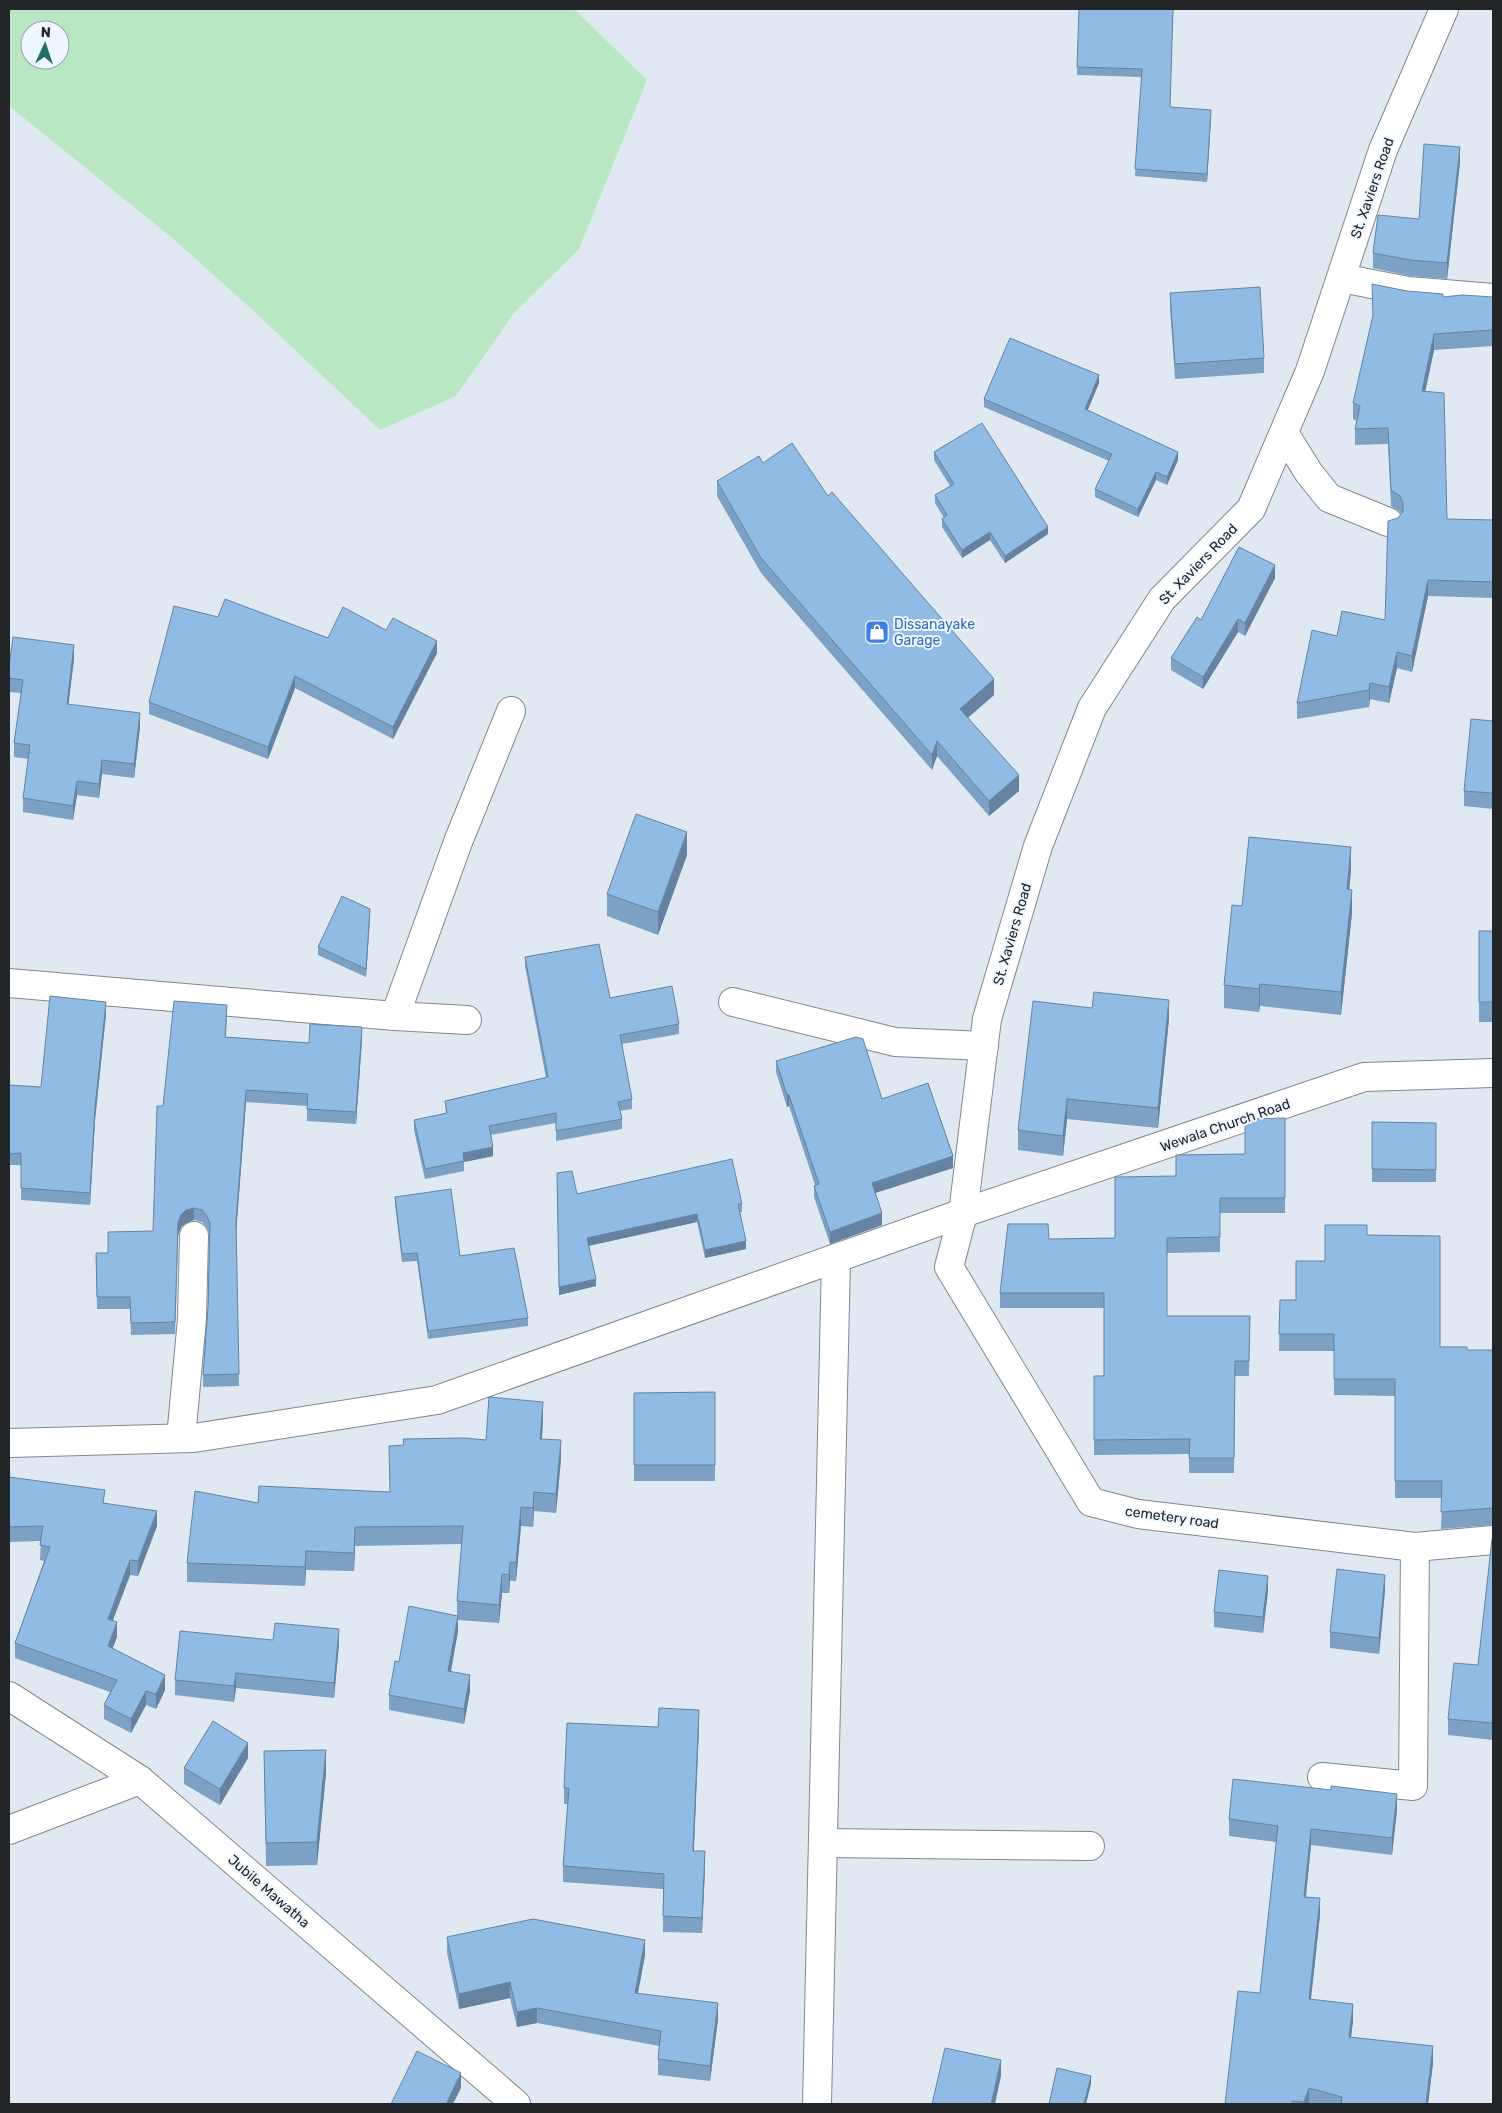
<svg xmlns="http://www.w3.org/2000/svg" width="1502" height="2113" font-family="Rubik,sans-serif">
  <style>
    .green { fill: #b9e7c3; fill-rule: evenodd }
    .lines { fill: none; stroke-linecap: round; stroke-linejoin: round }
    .minor-casing { stroke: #80878f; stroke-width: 30 }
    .minor { stroke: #fff; stroke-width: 28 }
    .wall { fill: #7ca1c4 }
    .shaded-wall { fill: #6583a0 }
    .building { fill: #90bbe4; stroke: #6583a0 }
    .labels { text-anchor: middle; stroke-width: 4; stroke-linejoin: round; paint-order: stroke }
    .street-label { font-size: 14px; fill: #232629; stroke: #eef6ff }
    .shop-label { font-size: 14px; fill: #366cbe; stroke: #eef6ff; text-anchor: start }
  </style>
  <rect width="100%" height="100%" fill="#e0e9f1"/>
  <path class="green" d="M9,9H574L647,80L579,249L514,313L456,396L380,430L247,305L170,236L9,106ZM30,30H60V60H30Z"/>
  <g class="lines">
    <g class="minor-casing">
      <g id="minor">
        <path d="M1444,9L1383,150L1310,371L1251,509L1162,599L1092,708L1038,846L987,1019L963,1213L949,1267L1091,1502L1138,1514L1415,1547L1493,1540"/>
        <path d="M1341,278L1408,291L1493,298"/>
        <path d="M1284,433L1309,473L1329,498L1388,522"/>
        <path d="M9,983L395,1016L467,1020"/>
        <path d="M733,1002L895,1042L984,1046"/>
        <path d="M395,1016L458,842L511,711"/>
        <path d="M181,1438L192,1319L194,1236"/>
        <path d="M9,1443L194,1438L437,1400L963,1213L1364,1077L1493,1073"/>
        <path d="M9,1696L140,1780L516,2104"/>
        <path d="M1322,1777L1413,1786L1415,1547"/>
        <path d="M9,1830L140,1780"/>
        <path d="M823,1843L1090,1846"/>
        <path d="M817,2104L836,1258"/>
      </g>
    </g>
    <use href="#minor" class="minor"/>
  </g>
  <g class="wall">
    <path d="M1079,9H1173L1170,107L1211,117L1207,182L1135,176L1142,77L1077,75Z"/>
    <path d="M1460,162L1447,279L1410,276L1373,268V253L1419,219Z"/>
    <path d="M1170,293L1264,358V373L1175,379L1170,308Z"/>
    <path d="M1443,297H1493V346L1434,350L1425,391L1447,519L1493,520V598L1428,596L1412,672L1397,668L1389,703L1370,699L1369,707L1297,719V703L1337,636L1385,620L1398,518L1401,514L1400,512L1391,506L1388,444L1355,445V429L1357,421L1353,419V403Z"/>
    <path d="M1099,383L1087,410L1178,460L1167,485L1156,480L1138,517L1095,497V489L1109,461L984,407V399Z"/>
    <path d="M934,452L1048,534L1005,563L990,540L962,558L942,527V519L944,518L935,503V495L950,486L934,460Z"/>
    <path d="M763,463L828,496L994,695L968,718L1019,791L989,816L937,756L932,770L761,573L717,496V481Z"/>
    <path d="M1275,578L1245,636L1238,632L1203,689L1171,670V658L1201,620Z"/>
    <path d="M218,617L328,638L386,630L437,653L393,739L295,688L268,759L149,714V702Z"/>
    <path d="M74,659L68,704L140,727L134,778L102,774L99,798L77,795L73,820L23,812V798L28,759L14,757V743L21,693L9,692V666Z"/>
    <path d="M1493,721V809L1464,806V791Z"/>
    <path d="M687,855L658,935L607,916V894Z"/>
    <path d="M1351,870L1349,890L1352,913L1341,1015L1260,1006L1259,1012L1224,1008V985L1242,906Z"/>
    <path d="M370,917L366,977L318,955V947Z"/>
    <rect x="1479" y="931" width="14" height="91"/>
    <path d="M525,957L610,998L679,1024V1034L622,1044L632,1099V1109L620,1111L622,1119V1129L556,1141V1123L491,1135L493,1156L464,1162V1171L425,1179L414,1130V1120L446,1114L445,1101L546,1078L525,966Z"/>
    <path d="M106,1014L95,1120L90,1205L21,1200V1165H9V1085L41,1087Z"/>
    <path d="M227,1017L226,1037L309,1043L362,1039L356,1124L307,1121V1106L246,1102L236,1232L239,1386L203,1387V1375L208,1307L209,1235L207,1228L202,1222L194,1220L186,1223L181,1227L178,1235L175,1334L131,1335L130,1309H97L96,1253H108L153,1231Z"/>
    <path d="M1169,1019L1158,1128L1067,1119L1063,1156L1018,1150V1130Z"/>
    <path d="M776,1061L882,1099L953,1168L875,1193L882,1225L830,1244L814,1197V1186L815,1185L789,1106L787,1107L776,1072Z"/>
    <path d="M1285,1118V1213H1220V1252L1167,1253V1316H1250L1249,1376H1235L1234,1473H1189V1454L1094,1455V1376H1104V1308H1000V1293L1049,1239L1115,1238L1176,1176L1245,1154Z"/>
    <path d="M1372,1122L1436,1123V1182H1372Z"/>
    <path d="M557,1173L577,1194L742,1204V1212H740L746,1249L705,1258L697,1222L589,1246L596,1286L559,1295Z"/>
    <path d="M395,1197L528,1318V1326L428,1339L417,1261L402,1262L395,1205Z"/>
    <path d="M1367,1235L1440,1347L1467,1350H1493V1525L1441,1529L1442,1498H1395V1396L1334,1395V1351H1279L1280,1300H1296L1325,1261Z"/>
    <path d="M715,1392V1481H634V1393Z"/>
    <path d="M543,1421L542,1439L561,1459L556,1513L534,1511L533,1527L521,1526L516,1581H510L509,1593H502L499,1623L458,1620V1631L451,1671L470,1691L464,1724L389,1710V1695L399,1662L457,1616V1601L462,1544L355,1546L354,1571L306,1570L305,1586L187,1582V1563L258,1503L390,1492L486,1440Z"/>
    <path d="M9,1477L105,1503L157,1526L138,1576L130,1575L113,1620L117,1637L112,1648L165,1690L156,1709L146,1705L131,1733L104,1719V1705L110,1692L15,1658V1643L44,1561L40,1560L41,1541L9,1542Z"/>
    <path d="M1493,1539V1740L1448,1735V1719L1478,1665Z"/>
    <path d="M1385,1590L1379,1654L1330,1648V1632Z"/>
    <path d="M1268,1591L1263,1633L1214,1627V1612Z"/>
    <path d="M339,1644L334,1698L236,1688L234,1702L175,1695V1680Z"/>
    <path d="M699,1726L694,1851L705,1867L702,1933L663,1932V1889L563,1882V1866L568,1804H564V1788L658,1727Z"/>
    <path d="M264,1751L326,1773L317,1865L266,1866Z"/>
    <path d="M248,1758L220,1805L184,1784V1768Z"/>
    <path d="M1397,1810L1392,1855L1311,1845L1306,1897L1320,1915L1311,1999L1353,2021L1351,2037L1433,2063L1428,2104H1225L1260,1993L1276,1842L1229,1836V1819Z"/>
    <path d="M447,1937L645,1955L638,1993L718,2019L710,2081L658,2075V2059L659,2046L537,2023L517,2027L510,1998L459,2009L447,1953Z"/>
  </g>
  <g class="shaded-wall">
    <path d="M1211,110V117L1207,182V174Z"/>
    <path d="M1460,147V162L1447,279V263Z"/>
    <path d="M1434,334V350L1422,407V391Z"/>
    <path d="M1099,375V383L1085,417V409Z"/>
    <path d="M1178,452V460L1167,485V477Z"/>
    <path d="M1156,472V480L1138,517V509Z"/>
    <path d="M1048,527V534L1005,563V556Z"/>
    <path d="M990,532V540L962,558V550Z"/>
    <path d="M1275,565V578L1245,636V623Z"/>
    <path d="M1428,580V596L1412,672V656Z"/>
    <path d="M1238,619V632L1203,689V677Z"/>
    <path d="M437,641V653L393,739V727Z"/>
    <path d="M74,645V659L67,718V704Z"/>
    <path d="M1397,652V668L1389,703V687Z"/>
    <path d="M295,676V688L268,759V747Z"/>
    <path d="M994,679V695L960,724V709Z"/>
    <path d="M1370,683V699L1369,707V690Z"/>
    <path d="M140,713V727L134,778V764Z"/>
    <path d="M937,741V756L932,770V755Z"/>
    <path d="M102,760V774L99,798V784Z"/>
    <path d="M1019,775V791L989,816V801Z"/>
    <path d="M77,781V795L73,820V806Z"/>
    <path d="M687,832V855L658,935V912Z"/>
    <path d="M1351,847V870L1347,912V889Z"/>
    <path d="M1352,890V913L1341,1015V992Z"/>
    <path d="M370,909V917L366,977V969Z"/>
    <path d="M1260,984V1006L1259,1012V989Z"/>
    <path d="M1169,1000V1019L1158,1128V1108Z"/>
    <path d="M106,1002V1014L95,1120L90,1205V1193L95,1108Z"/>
    <path d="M362,1027V1039L356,1124V1112Z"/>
    <path d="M246,1090V1102L236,1235V1222Z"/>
    <path d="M787,1095H789V1106L787,1107Z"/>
    <path d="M1067,1099V1119L1063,1156V1136Z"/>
    <path d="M493,1147V1156L464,1162L463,1153Z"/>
    <path d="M953,1156V1168L872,1194V1183Z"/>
    <path d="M194,1208V1220L186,1223L181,1227L178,1235L175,1334L178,1223L181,1215L186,1210Z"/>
    <path d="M882,1213V1225L830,1244V1232Z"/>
    <path d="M697,1214V1222L587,1246V1238Z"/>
    <path d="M746,1241V1249L705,1258V1250Z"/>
    <path d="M596,1279V1286L559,1295V1287Z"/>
    <path d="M543,1402V1421L540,1457V1439Z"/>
    <path d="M561,1440V1459L556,1513V1494Z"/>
    <path d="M534,1492V1511L533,1527V1508Z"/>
    <path d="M521,1507V1526L516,1581V1563Z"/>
    <path d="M157,1511V1526L138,1576V1561Z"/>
    <path d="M355,1527V1546L354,1571V1553Z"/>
    <path d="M306,1551V1570L305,1586V1567Z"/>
    <path d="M130,1560V1575L108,1633V1619Z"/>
    <path d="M510,1562V1581L509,1593V1575Z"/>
    <path d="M502,1574V1593L499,1623V1605Z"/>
    <path d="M1385,1575V1590L1379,1654V1638Z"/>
    <path d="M1268,1576V1591L1263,1633V1617Z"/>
    <path d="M458,1616V1631L448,1686V1671Z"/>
    <path d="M117,1622V1637L108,1661V1646Z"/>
    <path d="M339,1629V1644L334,1698V1683Z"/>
    <path d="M236,1673V1688L234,1702V1686Z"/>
    <path d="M165,1675V1690L156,1709V1694Z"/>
    <path d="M470,1675V1691L464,1724V1709Z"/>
    <path d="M146,1691V1705L131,1733V1719Z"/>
    <path d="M699,1710V1726L693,1866V1851Z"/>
    <path d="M248,1743V1758L220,1805V1789Z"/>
    <path d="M326,1750V1773L317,1865V1842Z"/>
    <path d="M1397,1794V1810L1392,1855V1838Z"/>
    <path d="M1311,1829V1845L1304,1913V1897Z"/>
    <path d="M705,1851V1867L702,1933V1918Z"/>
    <path d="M1320,1898V1915L1309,2016V1999Z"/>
    <path d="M645,1940V1955L635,2008V1993Z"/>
    <path d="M510,1982V1998L459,2009V1994Z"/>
    <path d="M718,2003V2019L710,2081V2066Z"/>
    <path d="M1353,2004V2021L1349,2053V2037Z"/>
    <path d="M537,2008V2023L517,2027V2012Z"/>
    <path d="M1433,2046V2063L1428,2104H1426Z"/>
    <path d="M1001,2060V2076L995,2104H991Z"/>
    <path d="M461,2073V2088L453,2104H446Z"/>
    <path d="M1091,2076V2084L1086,2104H1084Z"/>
    <path d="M1309,2088V2104H1304V2102Z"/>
  </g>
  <g class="building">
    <path d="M1079,9H1173L1170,107L1211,110L1207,174L1135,169L1142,69L1077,67Z"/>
    <path d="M1424,144L1460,147L1447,263L1410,260L1373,253L1378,215L1419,219Z"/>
    <path d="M1372,284L1407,291L1443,294V297L1463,295L1493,297V330L1434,334L1422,391L1444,393L1447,519L1493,520V582L1428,580L1412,656L1397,652L1389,687L1370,683L1369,690L1297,703L1312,630L1337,636L1342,611L1385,620L1388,521L1398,518L1403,511V503L1400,496L1391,490L1388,428L1355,429L1360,406L1353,403L1373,315Z"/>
    <path d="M1260,287L1264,358L1175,364L1170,293Z"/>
    <path d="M1010,338L1099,375L1085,409L1178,452L1167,477L1156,472L1138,509L1095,489L1112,454L984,399Z"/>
    <path d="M982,423L1048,527L1005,556L990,532L962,550L942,519L947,515L935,495L954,484L934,452Z"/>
    <path d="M792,443L828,496L832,492L994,679L960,709L1019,775L989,801L937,741L932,755L761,558L717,481L759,456L763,463Z"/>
    <path d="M1239,547L1275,565L1245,623L1238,619L1203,677L1171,658L1197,617L1201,620Z"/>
    <path d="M225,599L328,638L343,607L386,630L393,618L437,641L393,727L295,676L268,747L149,702L174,606L218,617Z"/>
    <path d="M13,637L74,645L67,704L140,713L134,764L102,760L99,784L77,781L73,806L23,798L30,745L14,743L23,680L9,678V666Z"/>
    <path d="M1471,719L1493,721V793L1464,791Z"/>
    <path d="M636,814L687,832L658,912L607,894Z"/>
    <path d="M1249,837L1351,847L1347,889L1352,890L1341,992L1260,984L1259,989L1224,985L1232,905L1242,906Z"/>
    <path d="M342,896L370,909L366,969L318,947Z"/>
    <rect x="1479" y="931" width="14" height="71"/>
    <path d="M599,944L610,998L672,986L679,1024L620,1035L632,1099L618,1102L622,1119L556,1131V1113L489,1126L493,1147L463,1153L464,1161L425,1169L414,1120L447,1113L445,1101L548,1077L525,957Z"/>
    <path d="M1094,992L1169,1000L1158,1108L1067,1099L1063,1136L1018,1130L1033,1001L1092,1008Z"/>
    <path d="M50,996L106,1002L95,1108L90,1193L21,1188V1153L9,1154V1085L41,1087Z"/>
    <path d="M174,1001L227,1005L225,1037L309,1043L310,1024L362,1027L356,1112L307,1109L308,1094L246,1090L236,1222L239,1374L203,1375L208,1307L210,1224L207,1216L202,1210L194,1208L186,1210L181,1215L178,1223L175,1322L131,1323L130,1297H97L96,1253H108V1232L153,1231L157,1106H163Z"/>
    <path d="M856,1037L863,1039L882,1099L928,1083L953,1156L872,1183L882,1213L830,1232L814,1186L819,1184L789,1095H787L776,1061Z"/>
    <path d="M1285,1118V1198H1220V1237L1167,1238V1316H1250L1249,1361H1235L1234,1458H1189L1190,1439L1094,1440V1376H1104V1293H1000L1008,1224H1048L1049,1239L1115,1238V1177L1176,1176V1155L1245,1154V1119Z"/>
    <path d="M1372,1122L1436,1123V1170L1372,1169Z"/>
    <path d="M732,1159L742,1204H738L746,1241L705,1250L697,1214L587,1238L596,1279L559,1287L557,1173L572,1171L577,1194Z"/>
    <path d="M451,1189L460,1256L514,1248L528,1318L428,1331L417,1253L402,1254L395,1197Z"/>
    <path d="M1325,1225H1367V1235L1440,1236V1347H1467V1350H1493V1508L1441,1512L1442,1481H1395V1379H1334V1334H1279L1280,1300H1296V1261H1325Z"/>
    <path d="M715,1392V1465H634V1393Z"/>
    <path d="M489,1397L543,1402L540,1439L561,1440L556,1494L534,1492L533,1508L521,1507L516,1563L510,1562L509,1575L502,1574L499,1605L457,1601L463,1526L355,1527L354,1553L306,1551L305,1567L187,1563L195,1491L258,1503L259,1486L390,1492L389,1446L404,1445L403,1439L464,1438L486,1440Z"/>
    <path d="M9,1477L105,1490L103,1503L157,1511L138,1561L130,1560L108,1619L117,1622L108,1646L165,1675L156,1694L146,1691L131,1719L104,1705L117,1680L15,1643L50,1547L40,1545L43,1526L9,1527Z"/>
    <path d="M1492,1539H1493V1723L1448,1719L1454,1663L1478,1665Z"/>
    <path d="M1337,1569L1385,1575L1379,1638L1330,1632Z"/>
    <path d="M1219,1570L1268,1576L1263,1617L1214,1612Z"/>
    <path d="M409,1606L458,1616L448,1671L470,1675L464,1709L389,1695L395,1661L399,1662Z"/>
    <path d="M275,1623L339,1629L334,1683L236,1673L234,1686L175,1680L180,1631L273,1640Z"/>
    <path d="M659,1708L699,1710L693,1851H705L702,1918L663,1916L664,1874L563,1866L569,1788H564L567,1723L658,1727Z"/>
    <path d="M213,1721L248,1743L220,1789L184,1768Z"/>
    <path d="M326,1750L317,1842L266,1843L264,1751Z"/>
    <path d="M1233,1779L1331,1790V1786L1397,1794L1392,1838L1311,1829L1304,1897L1320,1898L1309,1999L1353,2004L1349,2037L1433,2046L1426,2104H1341L1342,2097L1309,2088L1304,2102L1292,2101V2104H1225L1238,1991L1260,1993L1278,1826L1229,1819Z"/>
    <path d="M533,1919L645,1940L635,1993L718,2003L710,2066L658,2059L661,2031L537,2008L517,2012L510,1982L459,1994L447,1937Z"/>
    <path d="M945,2048L1001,2060L991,2104H932Z"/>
    <path d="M417,2051L461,2073L446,2104H391Z"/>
    <path d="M1057,2068L1091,2076L1084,2104H1049Z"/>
  </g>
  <defs>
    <g id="shop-square" transform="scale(1.25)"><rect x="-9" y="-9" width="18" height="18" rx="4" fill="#3f7fe0" stroke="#eef6ff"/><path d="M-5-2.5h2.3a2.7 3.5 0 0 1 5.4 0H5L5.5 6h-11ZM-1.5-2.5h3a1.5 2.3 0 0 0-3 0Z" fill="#fff"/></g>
  </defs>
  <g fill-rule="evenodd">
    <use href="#shop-square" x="877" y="632"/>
  </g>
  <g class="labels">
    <g class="street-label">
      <text transform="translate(1372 188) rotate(-71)" y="5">St. Xaviers Road</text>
      <text transform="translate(1198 564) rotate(-46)" y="5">St. Xaviers Road</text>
      <text transform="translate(1012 934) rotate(-74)" y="5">St. Xaviers Road</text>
      <text transform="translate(1225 1125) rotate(-19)" y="5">Wewala Church Road</text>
      <text transform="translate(1172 1517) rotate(8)" y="5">cemetery road</text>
      <text transform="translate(269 1891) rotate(41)" y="5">Jubile Mawatha</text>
    </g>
    <g class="shop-label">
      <text x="894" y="629">Dissanayake<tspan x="894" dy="16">Garage</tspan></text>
    </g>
  </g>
  <rect width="1502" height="2113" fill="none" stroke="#232629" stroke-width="20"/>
  <g transform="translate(45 45) rotate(3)"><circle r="24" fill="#eef6ff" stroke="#9da3a9"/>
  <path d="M0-4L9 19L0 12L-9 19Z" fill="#246e67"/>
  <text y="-8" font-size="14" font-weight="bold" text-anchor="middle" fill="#232629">N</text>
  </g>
</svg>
